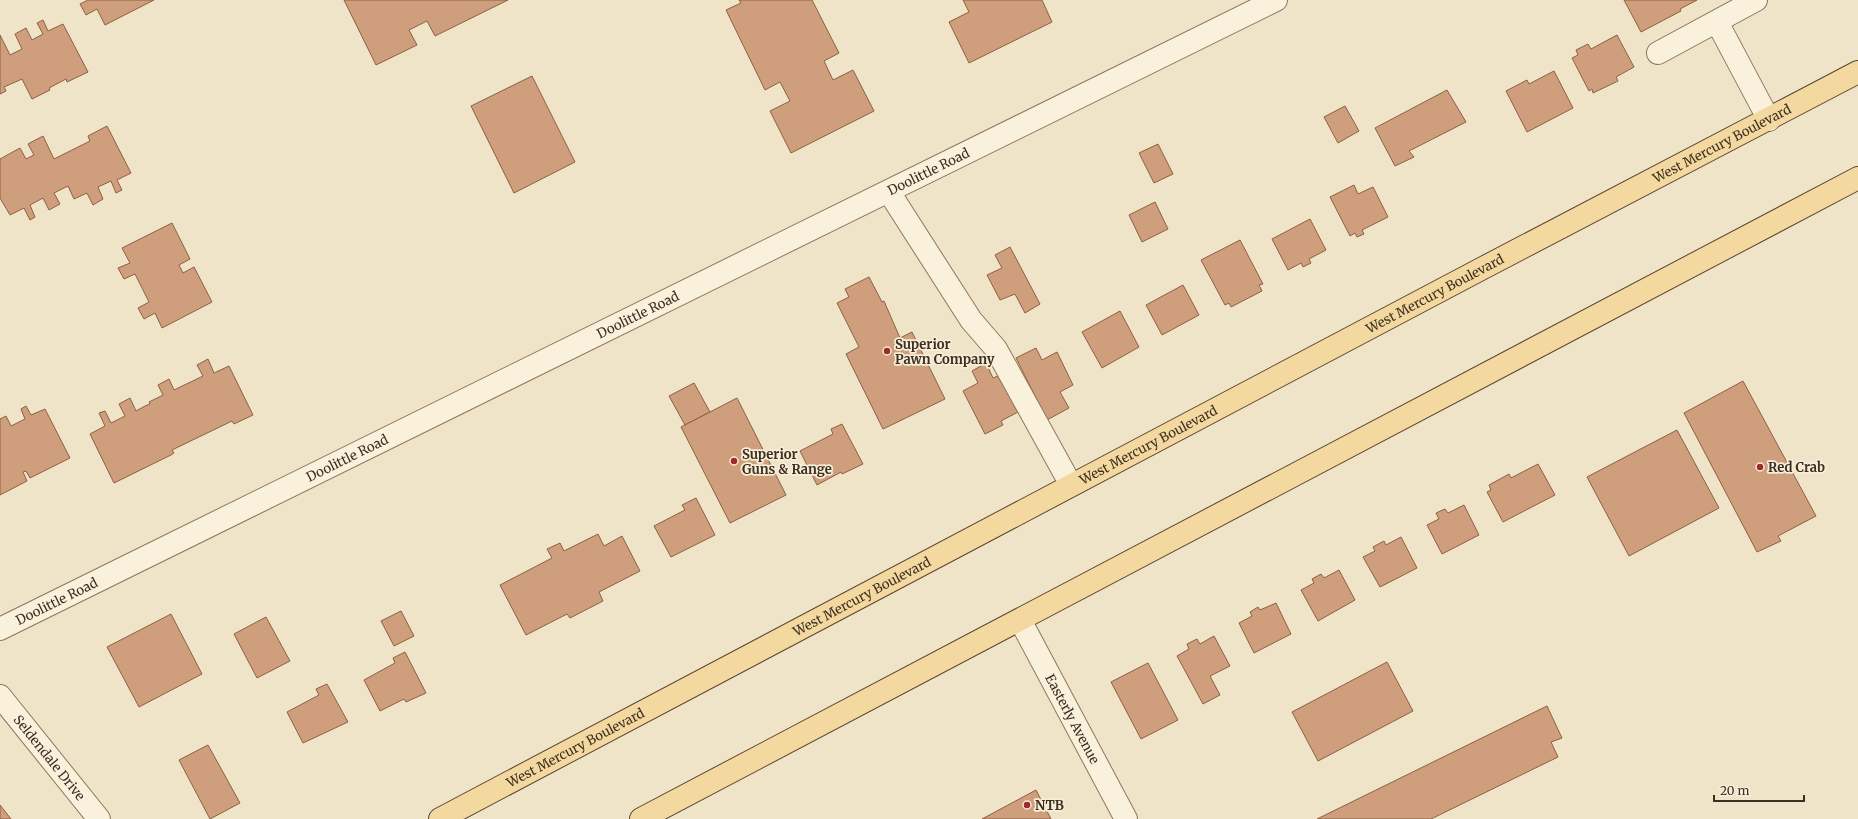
<svg xmlns="http://www.w3.org/2000/svg" width="1858" height="819" font-family="Merriweather,serif">
  <style>
    .building { fill: #cf9f7d; stroke: #8d5f41 }
    .lines { fill: none; stroke-linecap: round; stroke-linejoin: round }
    .minor-casing { stroke: #8d765c; stroke-width: 24 }
    .major-casing { stroke: #5b4430; stroke-width: 24 }
    .minor { stroke: #faf1dc; stroke-width: 22 }
    .major { stroke: #f3d9a0; stroke-width: 22 }
    .poi-dot { fill: #9e2a2b; stroke: #f7eed8; stroke-width: 1.5 }
    .labels { text-anchor: middle; stroke-width: 3.5; stroke-linejoin: round; paint-order: stroke }
    .street-label { font-size: 13px; fill: #3d2e20; stroke: #f7eed8 }
    .poi-label { font-size: 13px; font-weight: bold; fill: #3d2e20; stroke: #f7eed8; text-anchor: start }
  </style>
  <rect width="100%" height="100%" fill="#f0e4c8"/>
  <g class="building">
    <path d="M88,0H154L105,25L97,9L86,15L80,4Z"/>
    <path d="M344,0H508L435,36L427,21L409,30L417,45L376,65Z"/>
    <path d="M739,0H812L839,53L824,61L833,80L853,70L874,111L791,153L770,111L790,101L780,82L765,90L726,10L741,3Z"/>
    <path d="M963,0H1042L1052,22L969,63L949,22L969,12Z"/>
    <path d="M1624,0H1697L1680,9L1681,11L1641,32Z"/>
    <path d="M43,20L48,31L63,24L88,72L67,82L66,79L49,88L50,90L32,99L22,79L4,87L6,91L0,94V35L10,55L22,49L15,34L26,28L32,40L43,34L37,23Z"/>
    <path d="M1617,35L1634,67L1616,77L1618,81L1593,93L1592,89L1589,91L1572,58L1578,55L1576,50L1588,44L1591,49Z"/>
    <path d="M1554,71L1573,108L1527,132L1506,91L1527,80L1529,84Z"/>
    <path d="M532,76L575,162L514,193L471,106Z"/>
    <path d="M1447,90L1466,122L1409,151L1414,157L1395,166L1375,128Z"/>
    <path d="M1345,106L1359,131L1338,143L1324,117Z"/>
    <path d="M107,126L131,173L117,180L122,190L116,193L111,181L98,187L103,199L93,205L87,193L74,199L68,186L54,193L60,204L49,210L43,198L30,205L35,217L30,220L24,208L10,215L0,198V159L20,148L26,159L34,155L28,144L43,136L54,159L90,141L88,136Z"/>
    <path d="M1158,144L1173,174L1154,183L1139,153Z"/>
    <path d="M1354,185L1358,194L1373,187L1388,217L1362,230L1364,234L1357,237L1355,233L1350,236L1330,197Z"/>
    <path d="M1155,202L1168,229L1142,242L1129,215Z"/>
    <path d="M1310,219L1326,250L1309,259L1311,263L1303,267L1301,263L1288,270L1272,239Z"/>
    <path d="M172,223L190,259L179,265L183,273L194,267L212,302L162,328L155,313L144,319L138,308L149,302L135,274L124,279L118,268L130,263L122,248Z"/>
    <path d="M1240,240L1263,284L1259,285L1262,291L1231,307L1229,303L1225,305L1201,260Z"/>
    <path d="M1010,247L1040,304L1025,313L1015,294L1000,300L987,275L1002,268L995,255Z"/>
    <path d="M869,277L882,302L884,301L900,338L912,332L945,399L883,429L846,354L859,347L837,303L849,297L845,289Z"/>
    <path d="M1183,285L1199,315L1162,335L1146,305Z"/>
    <path d="M1120,311L1139,347L1102,368L1082,332Z"/>
    <path d="M1036,348L1042,360L1057,352L1073,385L1060,392L1069,408L1045,421L1036,403L1038,402L1016,358Z"/>
    <path d="M208,359L214,373L229,366L253,415L234,424L232,421L172,450L174,453L171,455L114,483L90,434L105,426L99,413L105,411L111,423L125,416L119,404L130,398L136,411L145,406L150,404L149,402L163,395L158,385L169,379L174,390L203,376L197,365Z"/>
    <path d="M986,363L993,378L998,376L1018,412L1001,421L1003,425L985,434L963,391L978,383L972,371Z"/>
    <path d="M1743,381L1816,516L1778,536L1781,541L1757,552L1684,413Z"/>
    <path d="M694,383L710,412L685,425L669,396Z"/>
    <path d="M737,398L786,495L730,523L681,427Z"/>
    <path d="M26,406L31,415L45,409L70,458L30,478L26,471L23,472L27,481L0,495V419L6,416L11,426L25,419L21,409Z"/>
    <path d="M842,424L863,464L842,474L841,472L817,485L800,451L833,434L831,429Z"/>
    <path d="M1677,430L1719,508L1629,556L1587,477Z"/>
    <path d="M1538,464L1555,495L1503,522L1487,492L1491,490L1489,485L1509,474L1511,478Z"/>
    <path d="M696,498L715,535L671,557L654,526L685,510L682,505Z"/>
    <path d="M1464,505L1479,535L1442,554L1427,525L1439,519L1436,513L1445,509L1448,513Z"/>
    <path d="M598,534L604,546L622,536L640,571L599,592L603,601L570,618L567,614L526,635L500,585L552,558L547,549L560,543L564,551Z"/>
    <path d="M1401,537L1417,568L1380,587L1363,557L1375,551L1373,547L1384,541L1386,545Z"/>
    <path d="M1339,570L1355,600L1318,621L1301,590L1314,583L1312,579L1321,574L1324,578Z"/>
    <path d="M1276,603L1291,634L1254,653L1239,623L1252,616L1250,612L1258,607L1260,610Z"/>
    <path d="M401,611L414,636L394,646L381,621Z"/>
    <path d="M171,614L202,674L139,707L107,647Z"/>
    <path d="M266,617L290,661L257,678L234,634Z"/>
    <path d="M1214,636L1230,666L1210,676L1220,695L1203,704L1177,656L1189,649L1187,644L1197,639L1200,644Z"/>
    <path d="M405,652L426,693L406,702L404,699L380,711L364,680L395,663L393,658Z"/>
    <path d="M1387,662L1413,711L1318,761L1292,712Z"/>
    <path d="M1148,663L1178,720L1141,739L1111,682Z"/>
    <path d="M327,684L348,722L303,743L287,712L319,695L316,689Z"/>
    <path d="M1547,706L1562,738L1551,742L1558,757L1431,819H1317Z"/>
    <path d="M208,745L240,803L210,819L179,760Z"/>
    <path d="M1036,790L1051,819H982Z"/>
    <path d="M0,805L11,819H0Z"/>
  </g>
  <g class="lines">
    <g class="minor-casing">
      <g id="minor">
        <path d="M1717,22L1769,120"/>
        <path d="M1658,53L1756,0"/>
        <path d="M889,192L971,320L996,349L1071,485"/>
        <path id="s1" d="M1020,620L1126,819"/>
        <path id="s2" d="M0,629L1276,0"/>
        <path id="s3" d="M0,696L99,819"/>
      </g>
    </g>
    <g class="major-casing">
      <g id="major">
        <path id="s4" d="M440,819L1483,268L1858,72"/>
        <path d="M641,819L1858,178"/>
      </g>
    </g>
    <use href="#minor" class="minor"/>
    <use href="#major" class="major"/>
  </g>
  <g class="poi-dot">
    <circle cx="887" cy="351" r="4"/>
    <circle cx="734" cy="461" r="4"/>
    <circle cx="1760" cy="467" r="4"/>
    <circle cx="1027" cy="805" r="4"/>
  </g>
  <g class="labels">
    <g class="street-label">
      <text dy="5" stroke="none"><textPath href="#s4" startOffset="1449">West Mercury Boulevard</textPath></text>
      <text dy="5" stroke="none"><textPath href="#s2" startOffset="1035">Doolittle Road</textPath></text>
      <text dy="5" stroke="none"><textPath href="#s4" startOffset="1125">West Mercury Boulevard</textPath></text>
      <text dy="5" stroke="none"><textPath href="#s2" startOffset="711">Doolittle Road</textPath></text>
      <text dy="5" stroke="none"><textPath href="#s4" startOffset="801">West Mercury Boulevard</textPath></text>
      <text dy="5" stroke="none"><textPath href="#s2" startOffset="387">Doolittle Road</textPath></text>
      <text dy="5" stroke="none"><textPath href="#s4" startOffset="477">West Mercury Boulevard</textPath></text>
      <text dy="5" stroke="none"><textPath href="#s2" startOffset="63">Doolittle Road</textPath></text>
      <text dy="5" stroke="none"><textPath href="#s1" startOffset="112">Easterly Avenue</textPath></text>
      <text dy="5" stroke="none"><textPath href="#s4" startOffset="153">West Mercury Boulevard</textPath></text>
      <text dy="5" stroke="none"><textPath href="#s3" startOffset="79">Seldendale Drive</textPath></text>
    </g>
    <g class="poi-label">
      <text x="895" y="349">Superior<tspan x="895" dy="15">Pawn Company</tspan></text>
      <text x="742" y="459">Superior<tspan x="742" dy="15">Guns &amp; Range</tspan></text>
      <text x="1768" y="472">Red Crab</text>
      <text x="1035" y="810">NTB</text>
    </g>
  </g>
  <path d="M1714 795v6h90v-6" fill="none" stroke="#3d2e20" stroke-width="2"/>
  <text x="1720" y="795" font-size="12" fill="#3d2e20" stroke="#f7eed8" stroke-width="3" paint-order="stroke">20 m</text>
</svg>
